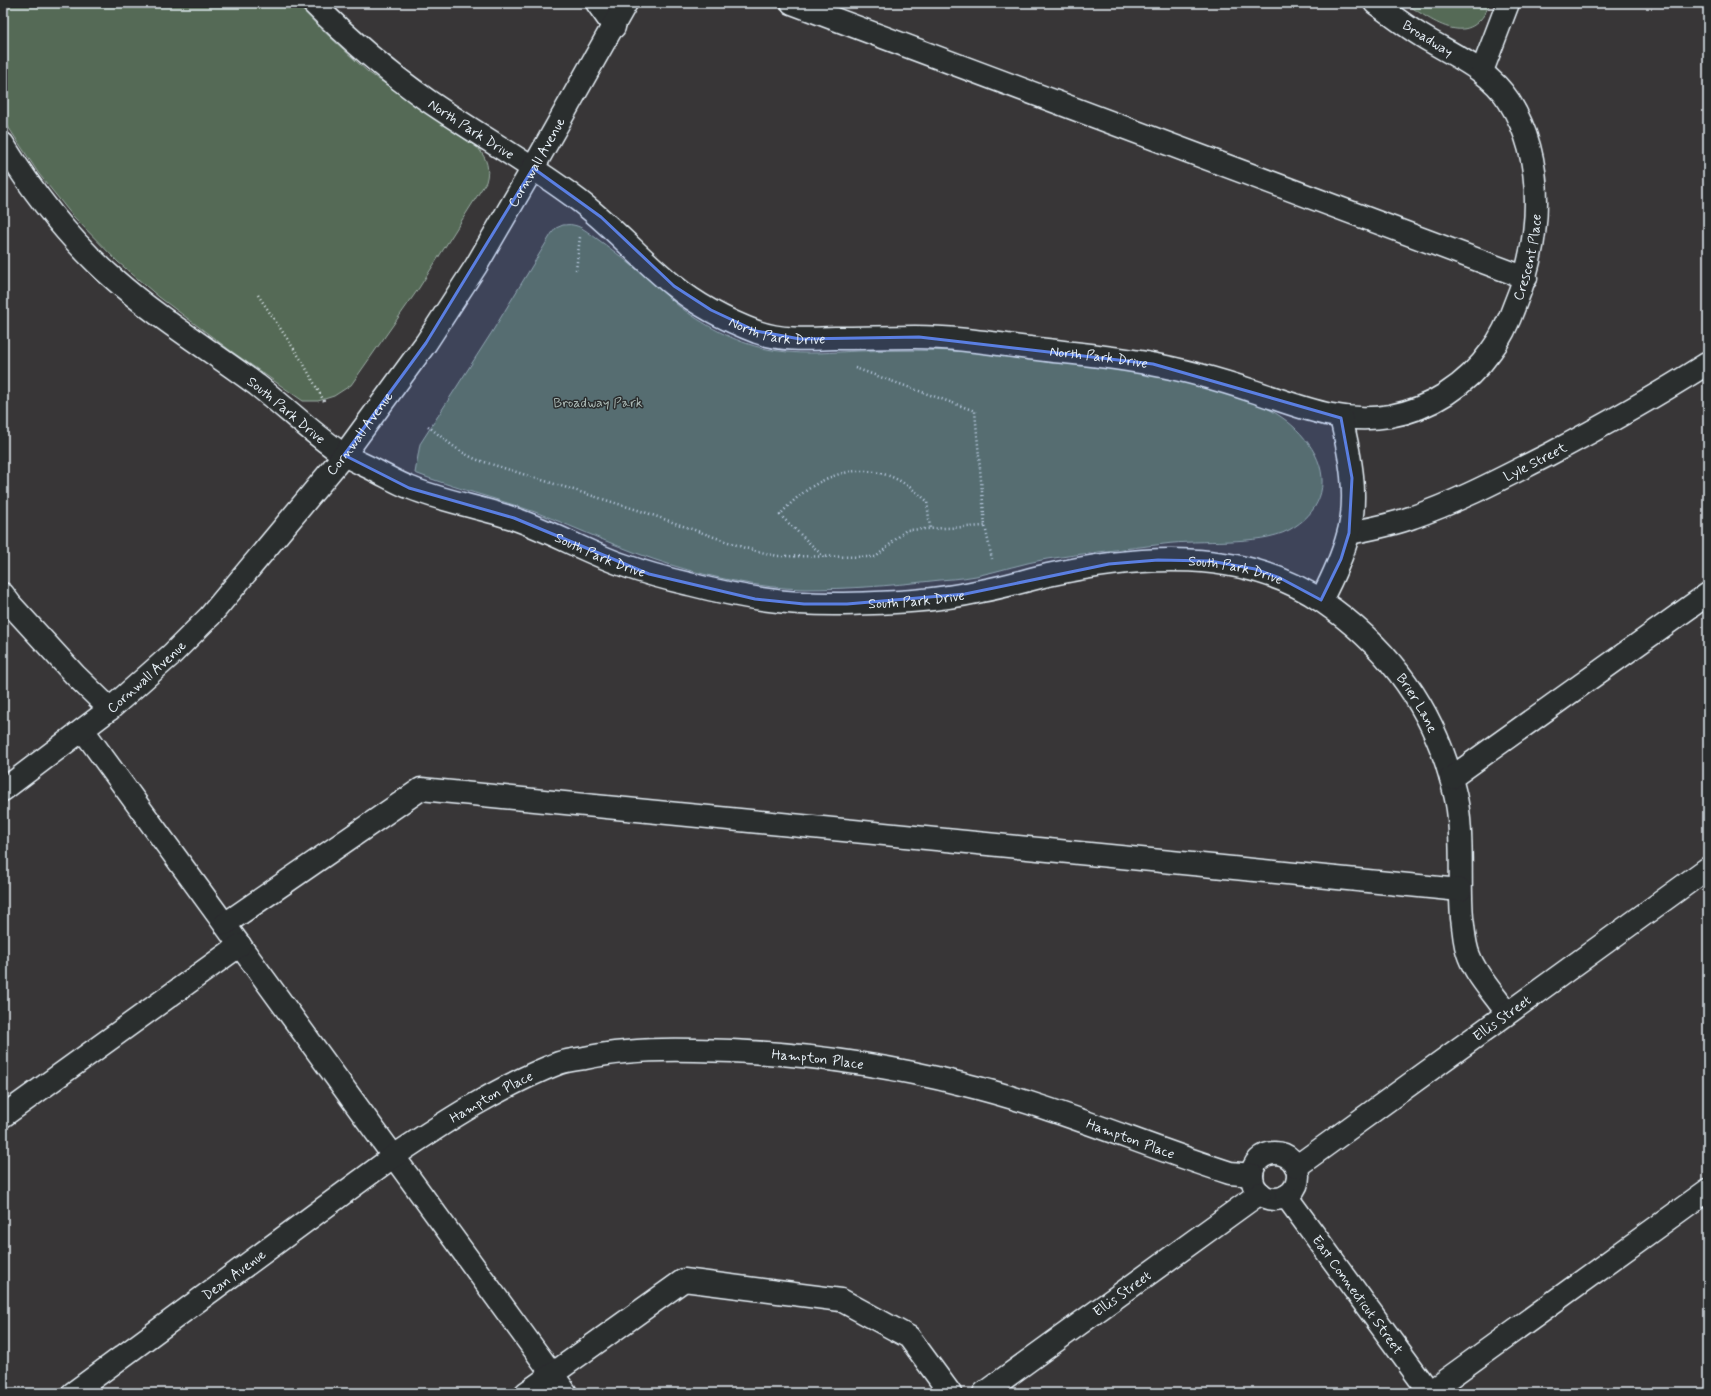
<svg xmlns="http://www.w3.org/2000/svg" width="1711" height="1396" font-family="Mynerve,sans-serif">
  <style>
    .green { fill: #546a56; stroke: #9eaea7 }
    .lines { fill: none; stroke-linecap: round; stroke-linejoin: round }
    .minor-casing { stroke: #e8f1f8; stroke-width: 25 }
    .major-casing { stroke: #e8f1f8; stroke-width: 25 }
    .path { stroke: #e8f1f8; stroke-width: 2.5; stroke-dasharray: 1 3; stroke-linecap: butt }
    .minor { stroke: #2a2d2e; stroke-width: 22 }
    .major { stroke: #2a2d2e; stroke-width: 22 }
    .marked { fill: #5a7fe2; fill-opacity: 0.2; stroke: #5a7fe2; stroke-width: 3; stroke-linejoin: round }
    .labels { text-anchor: middle; stroke-width: 3; stroke-linejoin: round; paint-order: stroke }
    .street-label { font-size: 14px; fill: #e8f1f8; stroke: #2a2d2e }
    .park-label { font-size: 14px; fill: #adbbb7; stroke: #2a2d2e }
  </style>
  <rect width="100%" height="100%" fill="#383637"/>
  <filter id="ink" filterUnits="userSpaceOnUse"><feTurbulence type="fractalNoise" baseFrequency=".025" numOctaves="2"/><feDisplacementMap in="SourceGraphic" scale="8" xChannelSelector="R" yChannelSelector="G"/><feConvolveMatrix kernelMatrix="1 2 1 2 8 2 1 2 1" color-interpolation-filters="sRGB"/></filter>
  <g filter="url(#ink)">
    <g class="green">
      <path d="M3,3H296L317,25L368,72L479,149C487,160 490,168 486,182L419,288L351,385L334,396L318,401H303L231,351L159,297L118,262L72,215L39,174L3,119Z"/>
      <path d="M1405,3H1490C1471,51 1434,22 1405,3Z"/>
      <path d="M563,225C566,225 570,224 573,225C581,226 589,233 596,238C616,252 634,267 653,283C664,293 675,304 687,312C714,331 746,347 779,351C806,355 833,352 860,351C893,350 927,350 960,351C1052,356 1150,369 1238,396C1269,406 1299,424 1315,454C1331,485 1319,514 1289,530C1258,546 1200,539 1164,544C1125,549 1086,553 1047,559C1023,563 1000,571 976,576C961,579 946,579 931,581C889,586 847,589 804,589C759,588 714,578 671,565C625,551 580,529 535,512C495,498 454,488 415,473L420,444L492,332L552,233L556,228Z"/>
    </g>
    <g class="lines">
      <g class="minor-casing">
        <g id="minor">
          <path id="s1" d="M313,3C348,38 386,71 427,100C475,133 527,162 574,197C610,223 638,257 673,285C697,305 728,321 757,332C783,341 809,339 835,338C862,338 888,337 915,337C953,337 991,343 1029,348C1069,353 1111,356 1151,364C1185,370 1220,380 1253,391C1299,406 1340,425 1390,416C1430,409 1467,385 1491,351C1502,337 1509,321 1515,304C1541,241 1547,161 1509,101C1489,70 1455,56 1425,38C1408,28 1391,15 1375,3"/>
          <path d="M597,3L614,27"/>
          <path d="M792,3L1526,278"/>
          <path d="M1482,71L1508,3"/>
          <path id="s2" d="M3,144C34,194 70,241 115,280C159,319 210,350 257,385C285,407 312,433 341,453C352,460 365,465 376,471C388,477 399,484 411,488C445,502 481,507 515,519C552,532 586,552 623,565C645,573 667,579 689,584C743,598 788,605 844,604C890,603 937,601 981,591C1004,587 1026,580 1048,575C1138,555 1244,547 1323,602C1381,642 1424,696 1446,762C1451,778 1456,794 1458,810C1463,846 1459,882 1462,918C1464,931 1464,944 1469,956C1477,977 1495,995 1507,1013"/>
          <path id="s3" d="M1349,533C1370,529 1392,525 1413,517C1460,501 1504,477 1548,455C1603,426 1656,396 1708,363"/>
          <path d="M3,594L11,605L75,675L110,709"/>
          <path d="M1321,600C1332,579 1342,558 1348,535C1359,497 1350,455 1341,418"/>
          <path d="M83,730L566,1393"/>
          <path d="M1451,778L1708,594"/>
          <path d="M225,924L421,789L1460,890"/>
          <path d="M3,1116L240,945"/>
          <circle cx="1275" cy="1176" r="23"/>
          <path id="s4" d="M1296,1167L1708,868"/>
          <path id="s5" d="M1286,1196L1430,1393"/>
          <path id="s6" d="M73,1393L394,1156C446,1121 500,1086 559,1063C567,1060 577,1059 585,1058C621,1050 658,1049 695,1050C786,1051 878,1063 966,1085C1056,1107 1142,1145 1230,1173L1252,1175"/>
          <path d="M526,1393L684,1280L841,1300L909,1337L950,1393"/>
          <path id="s7" d="M984,1393L1260,1193"/>
          <path d="M1428,1393L1708,1190"/>
        </g>
      </g>
      <g class="major-casing">
        <g id="major">
          <path id="s8" d="M3,790L110,709L172,654L210,616L344,455L426,343L476,266L533,168L626,3"/>
        </g>
      </g>
      <g class="path">
        <path d="M576,270L580,237"/>
        <path d="M258,295L302,361L325,403"/>
        <path d="M855,368L975,411L985,526L992,559"/>
        <path d="M428,426C444,439 458,452 478,460L644,512L745,548L777,556L876,557L906,530L985,526"/>
        <path d="M824,557L780,515C811,478 860,455 905,484C913,489 920,495 927,501L930,528"/>
      </g>
      <use href="#minor" class="minor"/>
      <use href="#major" class="major"/>
    </g>
  </g>
  <path class="marked" d="M533,168L601,217L674,286L711,310L756,331L800,339L919,337L1153,364L1341,418L1352,478L1349,533L1341,559L1321,600L1280,578L1255,569L1210,561L1158,560L1109,564L965,594L847,604H804L755,599L649,574L514,518L409,488L344,455L426,343Z"/>
  <g class="labels">
    <g class="street-label">
      <text transform="translate(1428 38) rotate(32)" y="5">Broadway</text>
      <text dy="5" stroke="none"><textPath href="#s1" startOffset="203">North Park Drive</textPath></text>
      <text dy="5" stroke="none"><textPath href="#s8" startOffset="831">Cornwall Avenue</textPath></text>
      <text dy="5" stroke="none"><textPath href="#s1" startOffset="1423">Crescent Place</textPath></text>
      <text dy="5" stroke="none"><textPath href="#s1" startOffset="575">North Park Drive</textPath></text>
      <text dy="5" stroke="none"><textPath href="#s1" startOffset="899">North Park Drive</textPath></text>
      <text dy="5" stroke="none"><textPath href="#s2" startOffset="392">South Park Drive</textPath></text>
      <text dy="5" stroke="none"><textPath href="#s8" startOffset="507">Cornwall Avenue</textPath></text>
      <text dy="5" stroke="none"><textPath href="#s3" startOffset="200">Lyle Street</textPath></text>
      <text dy="5" stroke="none"><textPath href="#s2" startOffset="741">South Park Drive</textPath></text>
      <text dy="5" stroke="none"><textPath href="#s2" startOffset="1388">South Park Drive</textPath></text>
      <text dy="5" stroke="none"><textPath href="#s2" startOffset="1064">South Park Drive</textPath></text>
      <text dy="5" stroke="none"><textPath href="#s8" startOffset="183">Cornwall Avenue</textPath></text>
      <text dy="5" stroke="none"><textPath href="#s2" startOffset="1622">Brier Lane</textPath></text>
      <text dy="5" stroke="none"><textPath href="#s4" startOffset="254">Ellis Street</textPath></text>
      <text dy="5" stroke="none"><textPath href="#s6" startOffset="849">Hampton Place</textPath></text>
      <text dy="5" stroke="none"><textPath href="#s6" startOffset="513">Hampton Place</textPath></text>
      <text dy="5" stroke="none"><textPath href="#s6" startOffset="1173">Hampton Place</textPath></text>
      <text dy="5" stroke="none"><textPath href="#s6" startOffset="200">Dean Avenue</textPath></text>
      <text dy="5" stroke="none"><textPath href="#s7" startOffset="170">Ellis Street</textPath></text>
      <text dy="5" stroke="none"><textPath href="#s5" startOffset="122">East Connecticut Street</textPath></text>
    </g>
    <g class="park-label">
      <text x="598" y="407">Broadway Park</text>
    </g>
  </g>
  <rect width="1711" height="1396" fill="none" stroke="#2a2d2e" stroke-width="16"/>
  <rect x="8" y="8" width="1695" height="1380" fill="none" stroke="#e8f1f8" stroke-width="1.5" filter="url(#ink)"/>
</svg>
